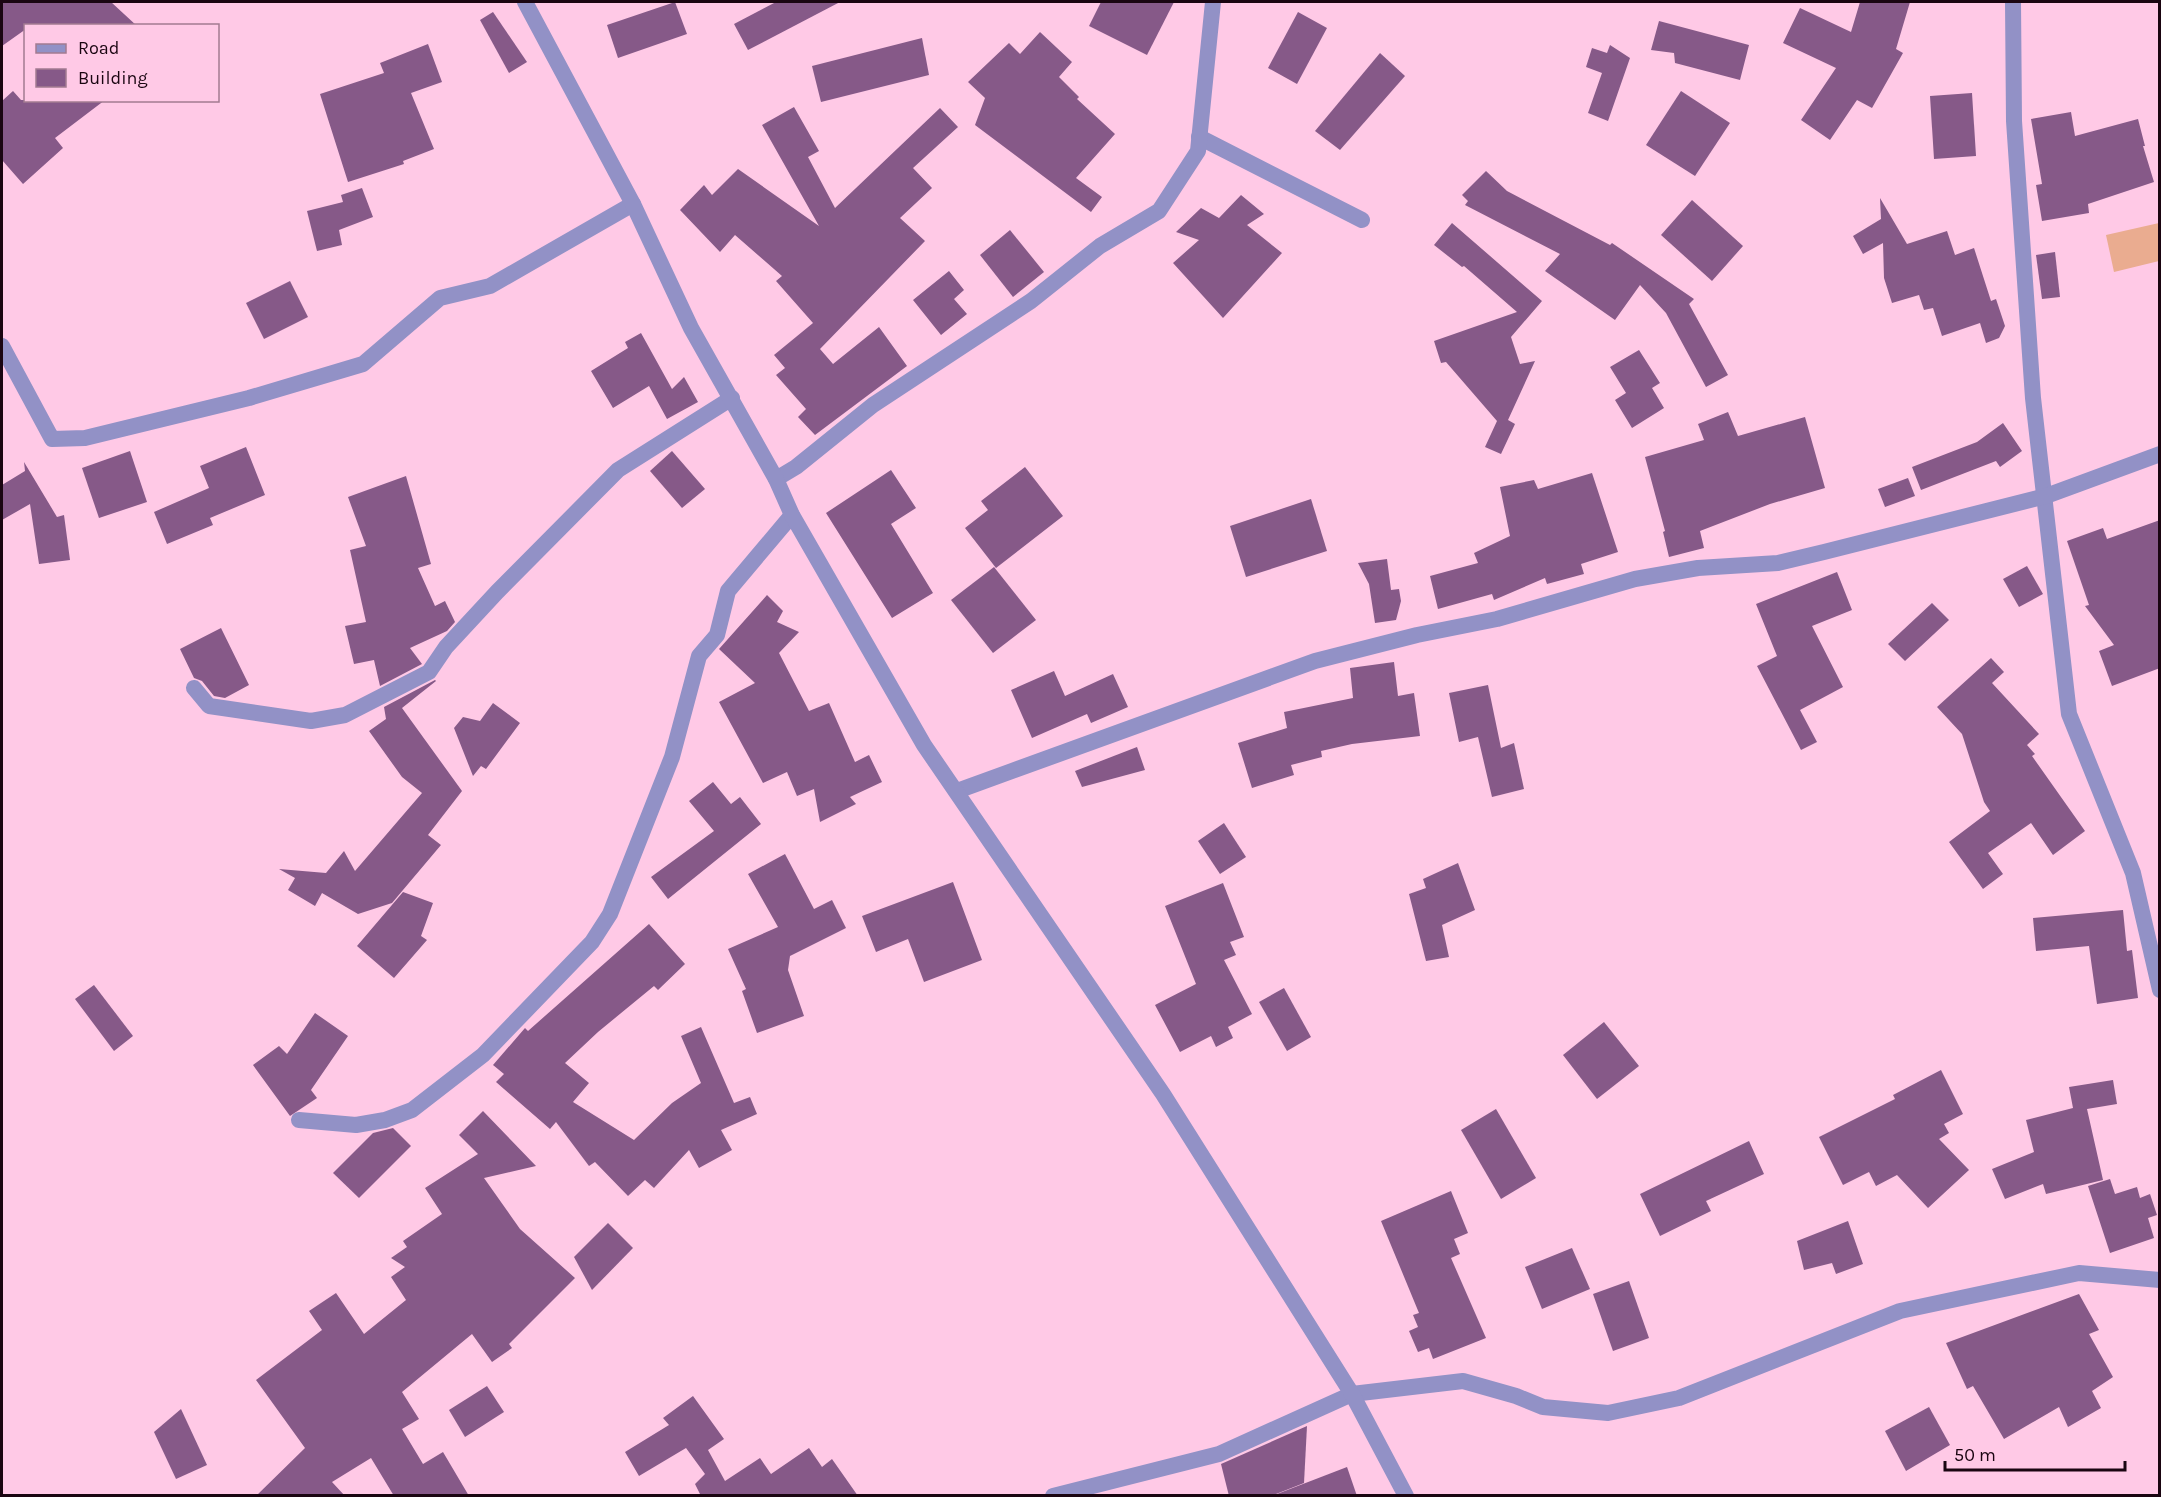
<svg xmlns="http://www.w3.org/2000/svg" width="2161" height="1497" font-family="Karla,sans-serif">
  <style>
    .green { fill: #eaac90 }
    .building { fill: #865988 }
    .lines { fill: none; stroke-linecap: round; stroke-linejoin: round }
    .minor { stroke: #9291c6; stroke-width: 16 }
    .tertiary { stroke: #9291c6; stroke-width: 16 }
  </style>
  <rect width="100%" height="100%" fill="#ffc9e6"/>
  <path class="green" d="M2159,223V261L2114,272L2106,235Z"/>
  <g class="building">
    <path d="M2,2H111L137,26H26V29L2,46Z"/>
    <path d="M675,2L687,34L618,58L607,25Z"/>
    <path d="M776,2H840L748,50L734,24Z"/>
    <path d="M1101,2H1174L1147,55L1089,26Z"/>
    <path d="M1860,2H1910L1896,49L1903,53L1872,108L1857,100L1830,140L1801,120L1836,68L1783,43L1800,8L1851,32Z"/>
    <path d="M493,12L527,62L509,73L480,20Z"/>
    <path d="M1298,12L1327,28L1297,84L1268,68Z"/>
    <path d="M1659,21L1749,45L1740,80L1675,63L1674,53L1651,50Z"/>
    <path d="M1040,32L1072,62L1059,77L1079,97L1077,99L1115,134L1076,178L1102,197L1091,212L975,125L985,98L968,82L1009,43L1020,54Z"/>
    <path d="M922,38L929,75L821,102L812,66Z"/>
    <path d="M428,44L442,82L411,93L434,149L403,161L404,164L348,182L320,94L384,73L380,63Z"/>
    <path d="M1610,45L1630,58L1608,121L1588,113L1602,73L1586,67L1592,48L1607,53Z"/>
    <path d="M1380,53L1405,76L1340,150L1315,131Z"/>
    <path d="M13,91L21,100H105L55,138L63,148L23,184L2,160V101Z"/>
    <path d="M1681,91L1730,123L1695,176L1646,145Z"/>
    <path d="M1972,93L1976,156L1934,159L1930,96Z"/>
    <path d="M794,107L819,151L808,157L835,208L940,108L958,127L913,168L932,188L900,218L925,241L820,349L833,364L879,327L907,366L815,435L798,417L806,409L776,375L785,368L774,355L813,323L776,281L782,276L735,235L720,252L680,210L704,185L712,195L738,169L819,226L762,125Z"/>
    <path d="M2071,112L2075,136L2138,119L2145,146H2143L2154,182L2088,204L2089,213L2042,221L2036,185L2042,184L2031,119Z"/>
    <path d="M1486,171L1507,191L1610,245L1612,243L1694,299L1689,304L1728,375L1706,387L1666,313L1640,285L1615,320L1545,271L1560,254L1465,205L1468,201L1462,195Z"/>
    <path d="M362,188L373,217L339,230L342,245L317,251L307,211L343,202L341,195Z"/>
    <path d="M1241,195L1264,214L1247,225L1282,253L1223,318L1173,263L1199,240L1176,232L1201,208L1219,218Z"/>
    <path d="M1880,198L1907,244L1947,231L1955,255L1974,248L1991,301L1996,299L2005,326L1999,338L1986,343L1980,323L1942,336L1933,308L1924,310L1919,295L1892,303L1884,278L1883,243L1863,254L1853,236L1881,219Z"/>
    <path d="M1692,200L1743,246L1712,281L1661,235Z"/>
    <path d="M1452,223L1542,301L1511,337L1520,364L1535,361L1508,420L1515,424L1501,454L1485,447L1497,421L1446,362L1441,363L1434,341L1517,312L1464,266L1462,267L1434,245Z"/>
    <path d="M1010,230L1044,272L1013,297L980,255Z"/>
    <path d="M2055,252L2060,297L2042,299L2036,255Z"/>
    <path d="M949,271L964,290L954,299L967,314L941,335L913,300Z"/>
    <path d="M290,281L308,317L264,339L246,303Z"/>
    <path d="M641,333L672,389L684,377L698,402L667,419L649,386L613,408L591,371L628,348L625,342Z"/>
    <path d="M1639,350L1660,383L1652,388L1664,408L1632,428L1615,400L1626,393L1610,367Z"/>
    <path d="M1728,412L1738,436L1805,417L1825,488L1770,504L1700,531L1704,548L1669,557L1663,532L1665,531L1645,457L1704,440L1698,424Z"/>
    <path d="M2003,423L2022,451L2000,467L1996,461L1921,490L1912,467L1977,442Z"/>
    <path d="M246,447L265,495L210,518L213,525L167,544L154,512L209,488L200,466Z"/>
    <path d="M130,451L147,502L99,518L82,468Z"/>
    <path d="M672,451L705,489L682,508L650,471Z"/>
    <path d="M24,462L57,517L64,515L70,560L39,564L30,504L2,520V485L25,471Z"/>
    <path d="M1025,467L1063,516L996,568L965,528L988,510L981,501Z"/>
    <path d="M891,470L916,508L891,524L933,593L892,618L826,513Z"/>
    <path d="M1592,473L1618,552L1581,564L1584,574L1547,584L1545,578L1494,600L1492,594L1438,609L1430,576L1478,563L1474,553L1510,536L1500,487L1534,480L1538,489Z"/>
    <path d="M406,476L431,564L418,568L435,606L445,601L455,622L447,631L410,648L422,664L380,686L374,660L354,664L345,626L366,622L350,550L366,546L348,497Z"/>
    <path d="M1908,478L1915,496L1885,507L1878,489Z"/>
    <path d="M1311,499L1327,551L1246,577L1230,526Z"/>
    <path d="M2160,520V668L2112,686L2099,651L2114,645L2085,606L2089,605L2067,541L2103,528L2107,539Z"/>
    <path d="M1387,559L1391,590L1399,589L1401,601L1396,620L1375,623L1369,584L1358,563Z"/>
    <path d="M2027,566L2043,594L2019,607L2003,579Z"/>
    <path d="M994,567L1036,620L993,653L951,600Z"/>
    <path d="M1837,572L1852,610L1812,626L1843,687L1800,710L1817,742L1801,750L1757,666L1777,656L1756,604Z"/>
    <path d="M767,595L783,611L777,622L799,632L779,653L809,711L829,703L855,762L869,755L882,782L850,797L856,804L820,822L814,789L797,796L787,772L763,783L719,702L755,683L719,649Z"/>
    <path d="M1932,603L1949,620L1905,661L1888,644Z"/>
    <path d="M221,628L249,685L225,698L214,696L202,681L194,678L180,649Z"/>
    <path d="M1991,658L2004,672L1992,683L2039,734L2027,745L2035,754L2032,756L2085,831L2053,855L2031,823L1988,853L2003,874L1983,889L1949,842L1990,811L1984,802L1962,734L1937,707Z"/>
    <path d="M1394,662L1398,696L1414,693L1420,736L1352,744L1321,751L1322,757L1291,765L1294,775L1252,788L1238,743L1287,728L1284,712L1353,698L1350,668Z"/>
    <path d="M1054,671L1065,696L1113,674L1128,707L1091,723L1087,714L1032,738L1011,690Z"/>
    <path d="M435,680L436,681L402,708L462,791L428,835L441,845L392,903L358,914L322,893L315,906L288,890L295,878L279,869L326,873L344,851L355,871L422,793L402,777L369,731L386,719L384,707Z"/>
    <path d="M1488,685L1501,748L1514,743L1524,789L1492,797L1478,737L1459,742L1449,693Z"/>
    <path d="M493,703L520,723L486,769L481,766L473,776L454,728L463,717L480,721Z"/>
    <path d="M1137,747L1145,770L1082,787L1075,771Z"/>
    <path d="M713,782L731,804L740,797L761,824L668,899L651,877L714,831L689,801Z"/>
    <path d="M1224,823L1246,857L1220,874L1198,841Z"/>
    <path d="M785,854L814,909L832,900L846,928L790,956L788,970L804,1016L757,1033L742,991L746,989L728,949L778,927L748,874Z"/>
    <path d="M1458,863L1475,910L1442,925L1449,957L1426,961L1409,894L1426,888L1423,879Z"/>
    <path d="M953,882L982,960L924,982L908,939L876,952L862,916Z"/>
    <path d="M1223,883L1244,937L1230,942L1236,955L1224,960L1252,1014L1228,1027L1233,1038L1216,1047L1211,1036L1180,1052L1155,1005L1196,984L1165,906Z"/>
    <path d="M403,892L433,903L421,936L427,940L394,978L357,946Z"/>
    <path d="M2123,910L2127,951L2132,950L2138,998L2097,1004L2089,946L2036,951L2033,918Z"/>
    <path d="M649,924L685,964L658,990L654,986L598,1032L565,1063L589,1083L573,1102L634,1140L672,1103L701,1083L681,1036L701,1027L734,1103L750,1097L757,1114L721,1130L732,1150L699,1168L689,1150L654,1188L645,1180L628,1196L595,1162L589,1166L556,1122L550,1129L496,1082L504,1074L493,1065L525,1028L528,1031Z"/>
    <path d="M94,985L133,1036L114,1051L75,999Z"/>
    <path d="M1284,988L1311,1037L1287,1051L1259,1002Z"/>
    <path d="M315,1013L348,1036L311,1090L317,1098L290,1116L253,1065L279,1046L287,1054Z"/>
    <path d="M1604,1022L1639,1066L1597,1099L1563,1055Z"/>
    <path d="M1941,1070L1963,1114L1944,1124L1949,1133L1939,1139L1969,1170L1928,1208L1897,1175L1876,1186L1869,1172L1843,1185L1819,1137L1895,1099L1893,1095Z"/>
    <path d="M2113,1080L2117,1104L2087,1109L2103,1180L2046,1194L2043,1184L2005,1199L1992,1169L2034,1152L2026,1120L2073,1108L2069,1087Z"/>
    <path d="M1496,1109L1536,1178L1501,1199L1461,1130Z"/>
    <path d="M483,1111L536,1166L484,1178L520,1229L575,1278L509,1344L512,1348L492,1362L472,1334L402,1392L419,1419L402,1429L423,1464L443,1452L469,1496H394L371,1458L332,1482L345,1496H256L305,1448L256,1380L322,1330L309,1311L336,1293L364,1334L406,1300L391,1277L405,1267L391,1258L407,1247L403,1241L442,1214L425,1188L478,1154L459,1135Z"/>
    <path d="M393,1128L411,1146L359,1198L333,1173L373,1133Z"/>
    <path d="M1749,1141L1764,1174L1706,1201L1711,1211L1660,1236L1640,1194Z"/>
    <path d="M2110,1179L2115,1194L2137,1187L2140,1198L2150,1194L2157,1215L2148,1218L2154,1238L2110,1253L2088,1186Z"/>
    <path d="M1451,1191L1468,1233L1454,1239L1460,1254L1451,1258L1486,1338L1433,1359L1429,1348L1418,1352L1409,1331L1418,1327L1413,1315L1419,1313L1381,1221Z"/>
    <path d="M1848,1221L1863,1264L1836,1274L1832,1263L1804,1270L1797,1241Z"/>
    <path d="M608,1223L633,1248L592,1290L574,1257Z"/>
    <path d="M1572,1248L1590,1289L1542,1309L1525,1267Z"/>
    <path d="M1629,1281L1649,1338L1613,1351L1593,1294Z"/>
    <path d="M2079,1294L2099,1330L2089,1334L2113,1377L2092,1391L2101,1408L2068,1427L2059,1407L2004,1439L1973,1386L1967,1389L1946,1343Z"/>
    <path d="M487,1386L504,1412L465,1437L449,1410Z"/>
    <path d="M693,1396L724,1439L708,1450L725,1481L760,1458L771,1474L809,1448L822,1467L832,1459L858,1496H701L695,1484L705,1474L686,1448L639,1476L625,1452L669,1425L663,1418Z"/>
    <path d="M1929,1407L1950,1445L1906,1471L1885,1431Z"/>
    <path d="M181,1409L207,1465L176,1479L154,1432Z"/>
    <path d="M1307,1426L1304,1483L1271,1496H1229L1221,1464Z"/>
    <path d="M1347,1467L1357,1496H1277V1494Z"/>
  </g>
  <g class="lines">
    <g class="minor">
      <path d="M2013,2L2014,121L2033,398L2069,714L2133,873L2160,990"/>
      <path d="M1199,137L1362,220"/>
      <path d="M2,346L52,439L85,438L249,398L363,364L440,298L490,286L633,204"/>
      <path d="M776,479L796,467L873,405L1031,301L1100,246L1159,211L1198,151L1213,2"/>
      <path d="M194,688L209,706L311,721L345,715L429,672L446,647L497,592L618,470L732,398"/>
      <path d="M957,791L1315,661L1417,635L1497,619L1635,579L1698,568L1778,563L1824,552L2046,496L2160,454"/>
      <path d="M299,1120L356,1125L385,1120L412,1110L483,1055L592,942L610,914L672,757L699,656L717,635L728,591L792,515"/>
      <path d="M1053,1496L1219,1454L1352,1394L1463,1381L1516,1396L1543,1407L1608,1413L1679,1398L1900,1311L2079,1273L2160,1280"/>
    </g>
    <path class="tertiary" d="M525,2L633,204L691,328L776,479L792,515L924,745L1163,1094L1352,1394L1406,1496"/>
  </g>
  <rect width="2161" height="1497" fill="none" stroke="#1a0511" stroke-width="6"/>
  <rect x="24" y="24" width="195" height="78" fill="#ffc9e6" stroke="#a37b91" stroke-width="1.5"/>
  <rect x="36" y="44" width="30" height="9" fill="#9291c6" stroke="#a37b91" stroke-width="1.5"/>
  <text x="78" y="54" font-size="18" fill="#1a0511">Road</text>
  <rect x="36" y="69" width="30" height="18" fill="#865988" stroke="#a37b91" stroke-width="1.5"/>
  <text x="78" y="84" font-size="18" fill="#1a0511">Building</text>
  <path d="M1945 1461v9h180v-9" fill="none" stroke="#1a0511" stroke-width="3"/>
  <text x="1954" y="1461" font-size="18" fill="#1a0511" stroke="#ffc9e6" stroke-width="4.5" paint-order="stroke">50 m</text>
</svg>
